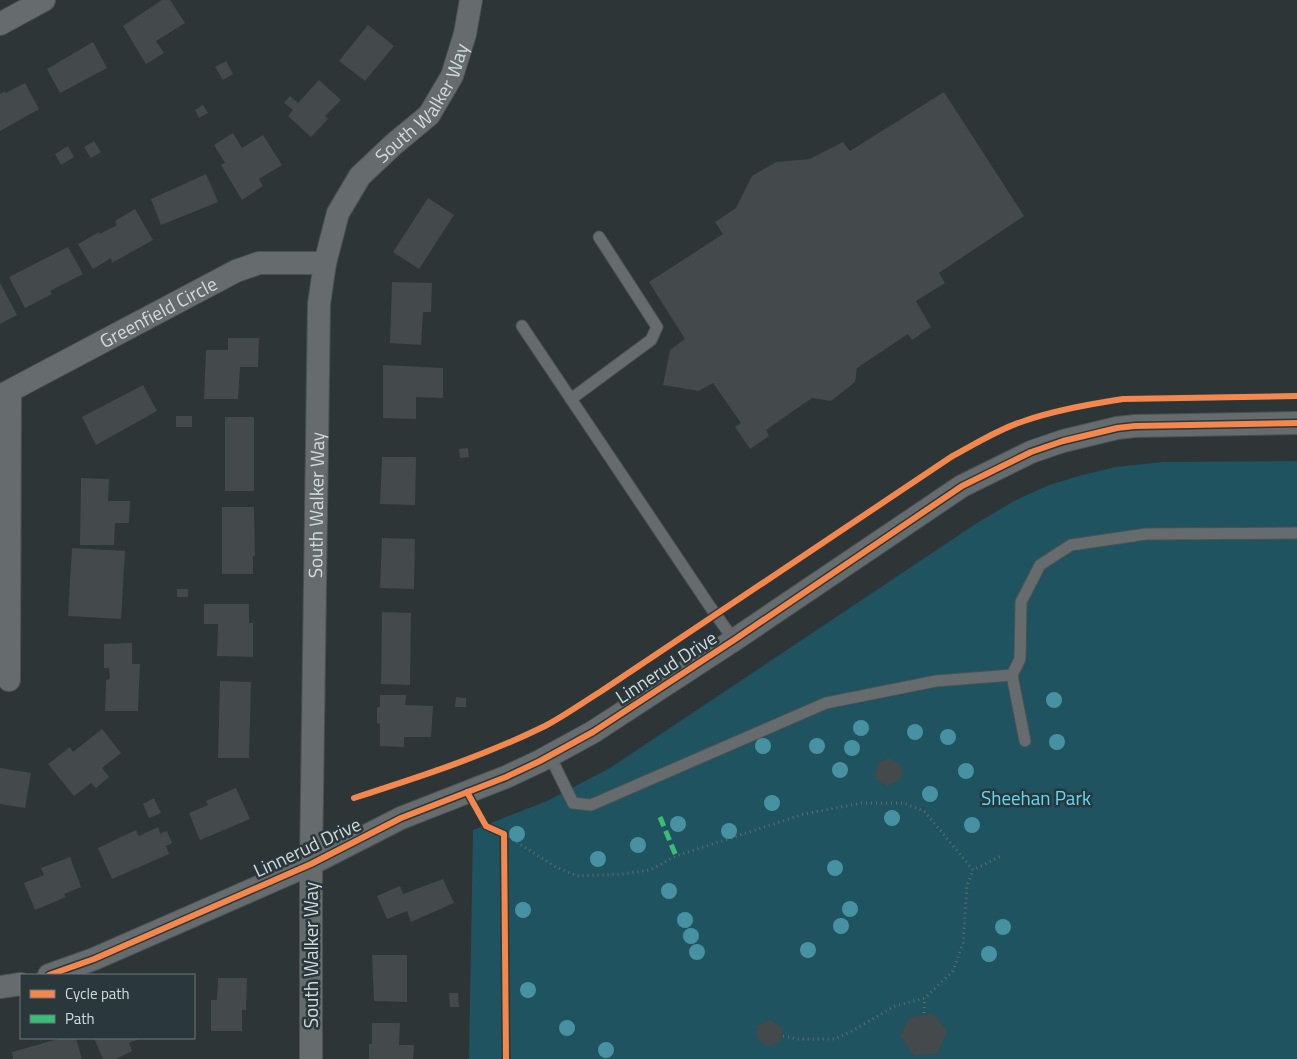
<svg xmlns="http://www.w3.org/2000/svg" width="1297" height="1059" font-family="'Titillium Web',sans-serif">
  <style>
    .park { fill: #1e535f }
    .building { fill: #44494b }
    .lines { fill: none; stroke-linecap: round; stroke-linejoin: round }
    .service-casing { stroke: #4c5254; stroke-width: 13 }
    .minor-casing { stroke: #4c5254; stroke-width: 24 }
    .path { stroke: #666c6d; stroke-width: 3; stroke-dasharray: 1 4; stroke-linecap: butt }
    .service { stroke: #666c6d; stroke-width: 11 }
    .minor { stroke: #666c6d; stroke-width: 22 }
    .quiet { stroke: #3abd76; stroke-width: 5; stroke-dasharray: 10 5; stroke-linecap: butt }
    .cycleway-casing { stroke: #2a373b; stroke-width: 9 }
    .cycleway { stroke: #f5874c; stroke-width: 6 }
    .tree { fill: #4792a2 }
    .labels { text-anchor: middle; stroke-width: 5; stroke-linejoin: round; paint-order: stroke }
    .street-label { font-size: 19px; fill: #d3dbdd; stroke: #2a373b }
    .park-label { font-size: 19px; fill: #5cdefa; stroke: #2a373b }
  </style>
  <rect width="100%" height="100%" fill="#2e3537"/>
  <path class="park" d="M1297,461V1059H469L473,830L547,801L610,768L977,523L1014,501L1049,485L1079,476L1115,467L1163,462Z"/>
  <g class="building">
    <path d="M162,0H170L185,23L156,41L164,53L146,64L123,26Z"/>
    <path d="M368,25L394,46L365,81L339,61Z"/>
    <path d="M93,42L107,68L60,93L47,69Z"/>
    <path d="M226,61L233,74L223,80L215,67Z"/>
    <path d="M319,80L341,100L325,116L328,119L311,137L288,116L293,110L284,103L290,96L298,103Z"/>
    <path d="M25,83L39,109L0,131V94L5,91L6,93Z"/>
    <path d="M944,92L1024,216L939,273L945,283L916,301L931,327L912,340L908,334L857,368L855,382L831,401L812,398L766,430L769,436L750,449L735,427L741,423L713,383L699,391L663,385L670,350L685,339L649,282L723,234L715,222L736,208L752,176L776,162L810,159L843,142L850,151Z"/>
    <path d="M203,105L208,113L199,118L195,110Z"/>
    <path d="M233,133L242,148L263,135L282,165L259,179L263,186L242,200L221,165L225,163L214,145Z"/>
    <path d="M94,141L101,152L91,158L84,147Z"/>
    <path d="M68,146L74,157L61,165L55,154Z"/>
    <path d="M206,174L218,202L161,225L151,199Z"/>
    <path d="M428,198L454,215L419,269L393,252Z"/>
    <path d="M135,209L153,240L112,263L111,258L93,269L78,244L99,232L100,234L117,225L115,221Z"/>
    <path d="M68,247L83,274L50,291L52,294L25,308L9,277Z"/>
    <path d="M392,282L432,283L431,312H423L421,345L390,343Z"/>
    <path d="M0,283L17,315L0,324Z"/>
    <path d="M228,338H259L258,367H240L238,399H204L206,350H228Z"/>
    <path d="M383,365L443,368V398L416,397V419L383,418Z"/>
    <path d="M143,385L157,411L96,445L82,417Z"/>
    <rect x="176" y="416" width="16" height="11"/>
    <rect x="225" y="417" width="29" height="74"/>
    <path d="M468,448L469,457L460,458L459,449Z"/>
    <path d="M382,457H416L415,505L380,504Z"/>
    <path d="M81,478L109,479L108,501H130L129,523H115L114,545H80Z"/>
    <path d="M222,507H254L255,556H253V574H222Z"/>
    <path d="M382,538L415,539L414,589L380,588Z"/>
    <path d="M72,548L125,551L121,619L68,616Z"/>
    <rect x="177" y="589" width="11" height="8"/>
    <path d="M204,604H249V623H253V657L217,656L218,624H204Z"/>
    <path d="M382,612L411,613L410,685L381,684Z"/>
    <path d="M132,643V664H140L138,711H105L106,680L110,679L109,668H104V644Z"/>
    <path d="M220,681L251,682L249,758H218Z"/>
    <path d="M380,695H406L405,705L433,706L431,737H404V747L380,746V724L377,723V707H380Z"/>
    <path d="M456,697L466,698V707H455Z"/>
    <path d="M102,729L121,753L102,768L109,777L96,788L91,783L74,796L48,764L70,747L73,752Z"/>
    <path d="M889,758L903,767L900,781V780L887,786L875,779L878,763Z"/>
    <path d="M0,768L31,773L25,808L0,804Z"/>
    <path d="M236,788L250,819L200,840L189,813L208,805L206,801Z"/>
    <path d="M154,798L161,813L149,818L143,804Z"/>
    <path d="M158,827L162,838L161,833L167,831L172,843L166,846L169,854L112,879L98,848L136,830L139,836Z"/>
    <path d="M70,857L81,887L64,894L66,897L35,910L24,883L44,875L41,868Z"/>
    <path d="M443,879L454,903L411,922L407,911L387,919L377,896L400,886L403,894Z"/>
    <path d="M372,955H407V1002L374,1001Z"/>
    <path d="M218,978H247L246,1010H242V1031H211V1000H217Z"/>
    <path d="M449,993H458L459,1007H450Z"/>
    <path d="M934,1014L947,1032L937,1054L914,1055L900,1036L910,1017Z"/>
    <path d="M770,1020L782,1028V1033L780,1042L768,1047L757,1039V1026Z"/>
    <path d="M372,1023H400L399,1045H414L413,1059H369V1044H372Z"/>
    <path d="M62,1038H76L82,1059H13L12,1052Z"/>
    <path d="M94,1038H141L129,1043L132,1051L116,1059H103Z"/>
  </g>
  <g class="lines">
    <g class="service-casing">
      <g id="service">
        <path d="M522,326L711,608L734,640"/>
        <path d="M571,399L651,340L657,327L599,237"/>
        <path d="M1012,675L1025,741"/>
        <path d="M550,756L573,803L591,805L826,703L936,681L1012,675L1020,659L1021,602L1040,565L1071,545L1146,534L1297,533"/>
      </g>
    </g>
    <g class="minor-casing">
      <g id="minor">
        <path d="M0,24L44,0"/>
        <path id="s1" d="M0,396L236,271L259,263H325"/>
        <path d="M9,680L10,392"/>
        <path d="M49,975L94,959L311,864L401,818L506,777L540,761L593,732L734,640L962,486L1031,452L1063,441L1117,428L1135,426L1297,423"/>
        <path d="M0,987L21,984"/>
        <path id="s2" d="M311,1059V864L319,304L325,263L338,213L360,176L394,144L429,115L452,76L465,34L471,0"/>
      </g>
    </g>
    <g class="path">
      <path d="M504,834L556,867L577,876L623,874L650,870L676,856L804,814L862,803H904L925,812L973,870L1001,856"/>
      <path d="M924,1013L925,998"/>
      <path d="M783,1036L798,1039H835L854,1030L895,1006L925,998L953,971L963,943L967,886L973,870"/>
    </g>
    <use href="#service" class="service"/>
    <use href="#minor" class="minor"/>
    <path class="quiet" d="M660,817L676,856"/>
    <g class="cycleway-casing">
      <g id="cycleway">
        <path d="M467,792L486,826L504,834L506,1059"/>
        <path d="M354,798C419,777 484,756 545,726C564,716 582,703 600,692L951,457C975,444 999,429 1024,421C1055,410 1090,404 1123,399L1297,396"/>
        <path d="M49,975L94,959L311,864L401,818L506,777L540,761L593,732L734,640L962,486L1031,452L1063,441L1117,428L1135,426L1297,423"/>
      </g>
    </g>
    <use href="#cycleway" class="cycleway"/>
  </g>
  <g class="tree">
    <circle cx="1054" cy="700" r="8"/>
    <circle cx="861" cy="728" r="8"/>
    <circle cx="915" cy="732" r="8"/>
    <circle cx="948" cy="737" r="8"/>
    <circle cx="1057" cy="742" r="8"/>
    <circle cx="763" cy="746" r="8"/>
    <circle cx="817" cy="746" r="8"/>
    <circle cx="852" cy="748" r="8"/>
    <circle cx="840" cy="770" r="8"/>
    <circle cx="966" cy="771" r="8"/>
    <circle cx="930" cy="794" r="8"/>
    <circle cx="772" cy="803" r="8"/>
    <circle cx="892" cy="818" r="8"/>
    <circle cx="678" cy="824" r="8"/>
    <circle cx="972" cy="825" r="8"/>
    <circle cx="729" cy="831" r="8"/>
    <circle cx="517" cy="834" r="8"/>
    <circle cx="638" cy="845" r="8"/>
    <circle cx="598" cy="859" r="8"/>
    <circle cx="835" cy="868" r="8"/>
    <circle cx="669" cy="891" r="8"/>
    <circle cx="850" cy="909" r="8"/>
    <circle cx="523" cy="910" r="8"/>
    <circle cx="685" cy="920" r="8"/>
    <circle cx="841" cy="926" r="8"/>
    <circle cx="1003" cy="927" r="8"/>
    <circle cx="691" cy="936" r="8"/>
    <circle cx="808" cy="950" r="8"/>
    <circle cx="697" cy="952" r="8"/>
    <circle cx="989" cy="954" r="8"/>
    <circle cx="528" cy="990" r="8"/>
    <circle cx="567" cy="1028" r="8"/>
    <circle cx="606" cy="1050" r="8"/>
  </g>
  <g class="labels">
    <g class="street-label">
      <text dy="7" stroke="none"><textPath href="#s2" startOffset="989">South Walker Way</textPath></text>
      <text dy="7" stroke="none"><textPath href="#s1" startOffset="179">Greenfield Circle</textPath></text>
      <text dy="7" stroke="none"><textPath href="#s2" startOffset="554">South Walker Way</textPath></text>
      <text transform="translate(666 667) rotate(-33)" y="7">Linnerud Drive</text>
      <text transform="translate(307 847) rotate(-25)" y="7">Linnerud Drive</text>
      <text transform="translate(311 955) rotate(-90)" y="7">South Walker Way</text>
    </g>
    <g class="park-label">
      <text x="1036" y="805">Sheehan Park</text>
    </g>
  </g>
  <rect x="20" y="974" width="175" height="65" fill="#2a373b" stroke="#6e797c"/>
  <rect x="30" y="990" width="25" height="8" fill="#f5874c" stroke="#6e797c"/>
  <text x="65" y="999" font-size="15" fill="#d3dbdd">Cycle path</text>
  <rect x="30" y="1015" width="25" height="8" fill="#3abd76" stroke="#6e797c"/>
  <text x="65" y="1024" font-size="15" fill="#d3dbdd">Path</text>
</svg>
